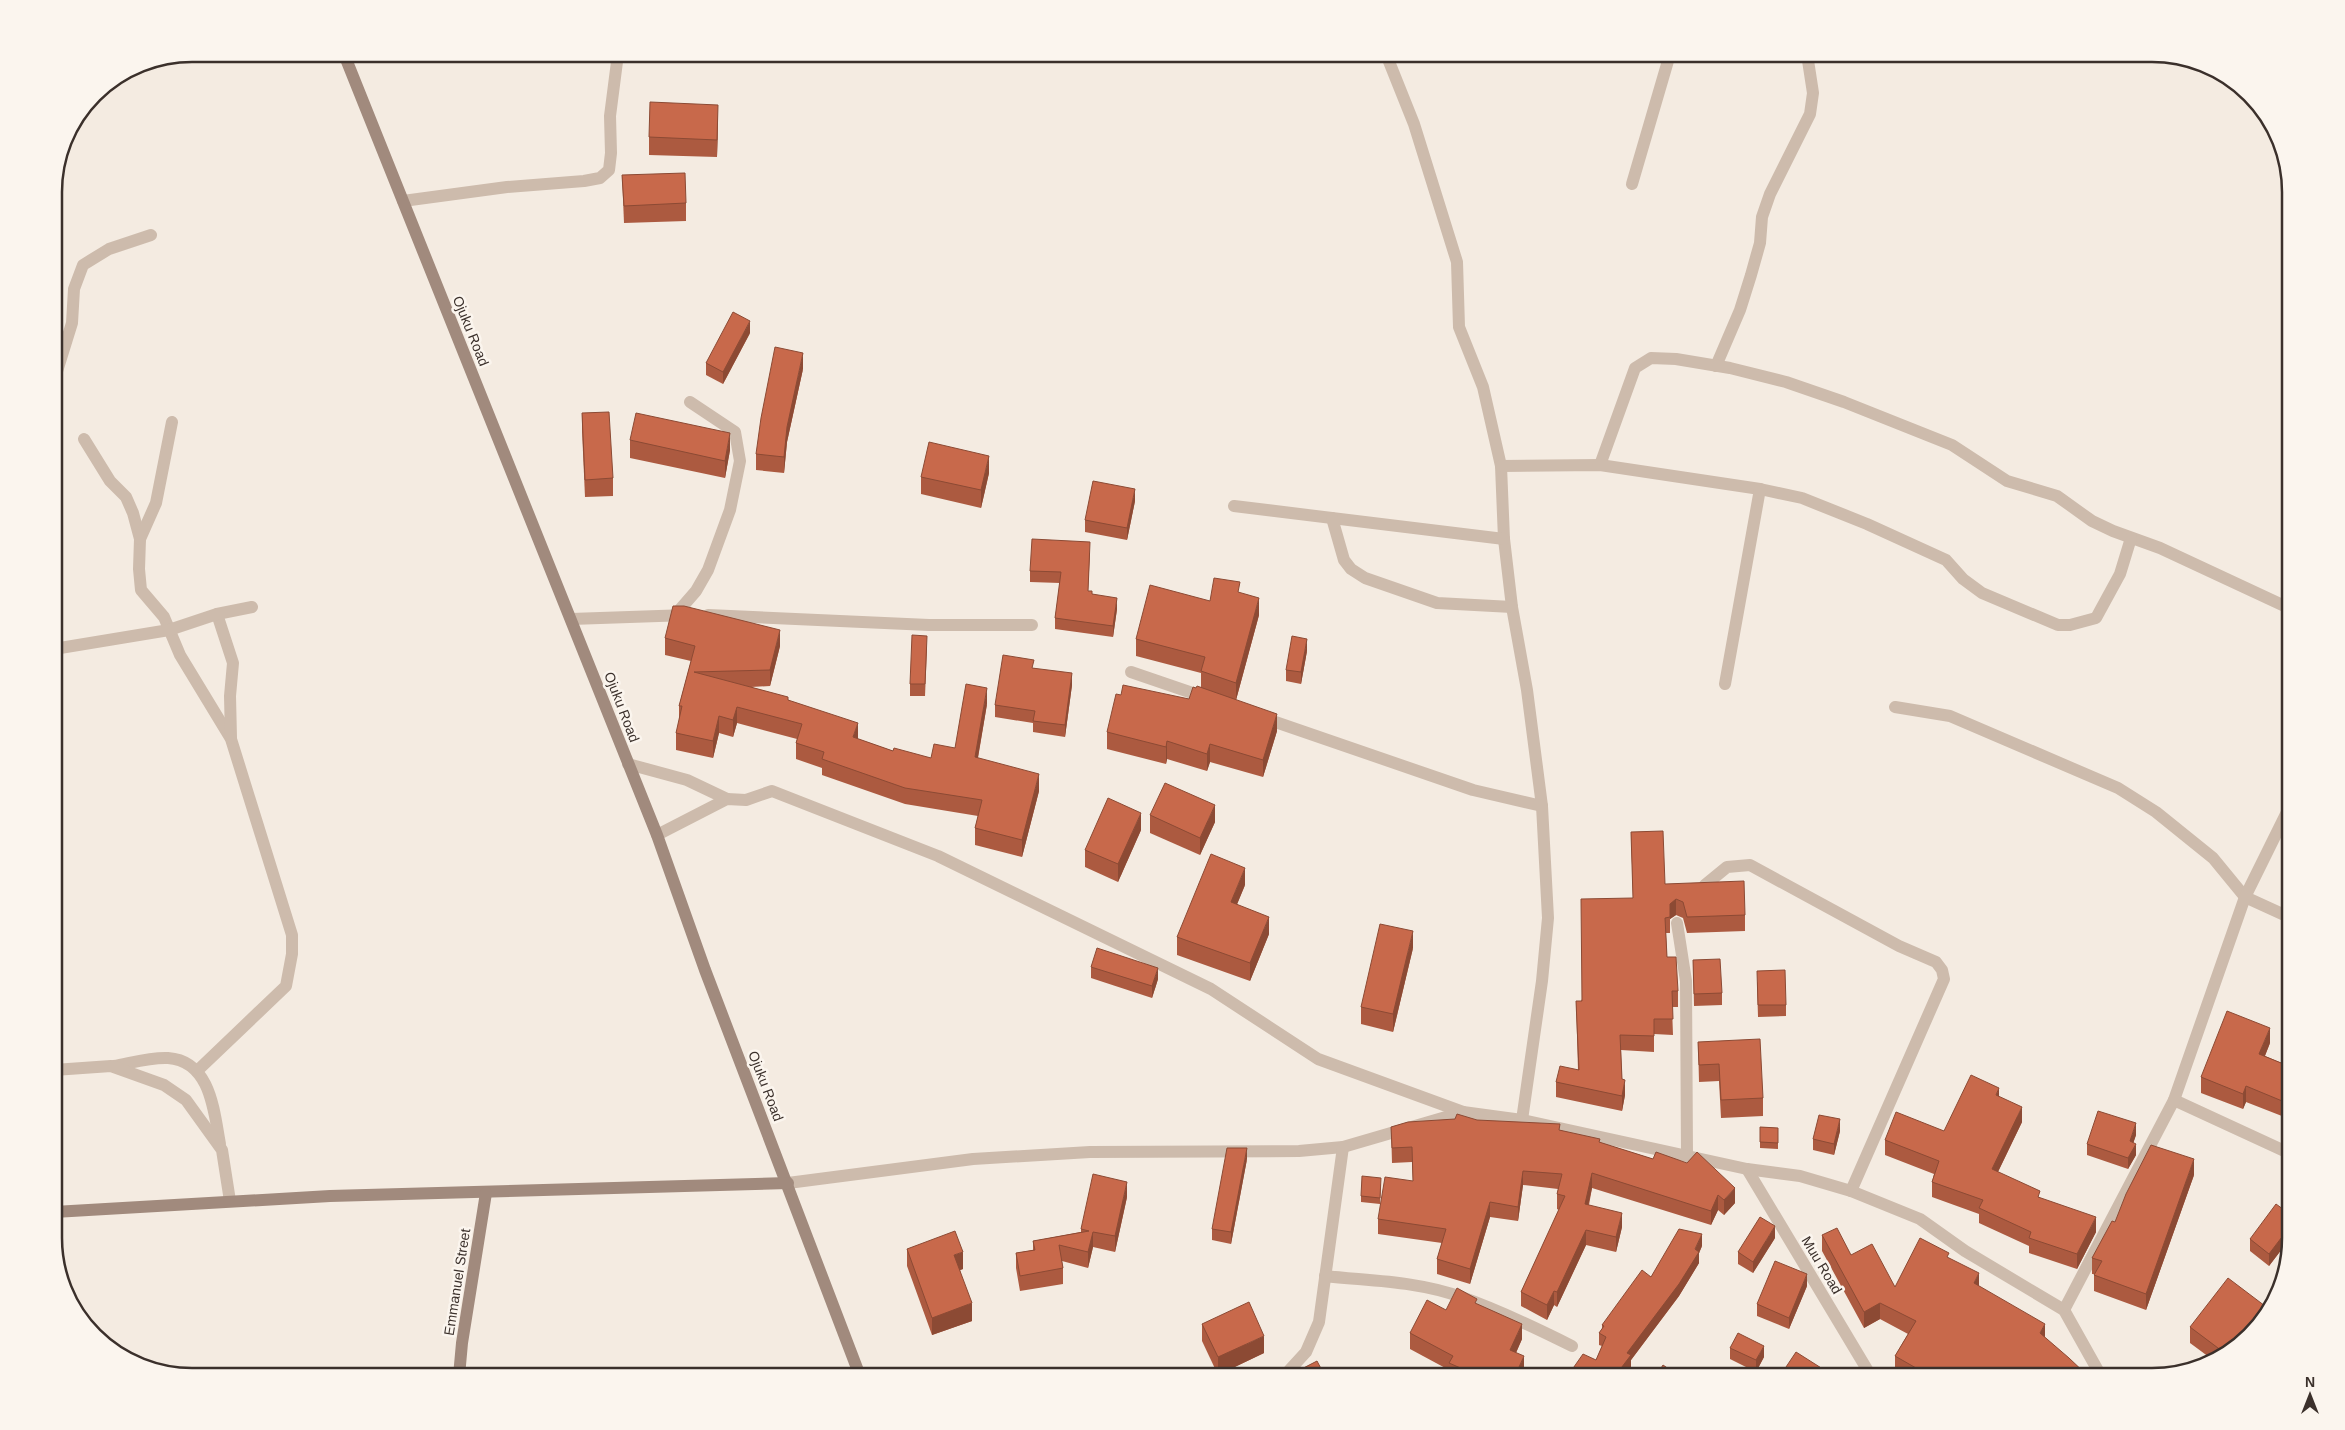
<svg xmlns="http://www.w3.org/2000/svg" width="2345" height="1430" font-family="Helvetica,sans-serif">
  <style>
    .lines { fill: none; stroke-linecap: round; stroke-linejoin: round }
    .street { stroke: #cdbbac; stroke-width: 12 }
    .secondary { stroke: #a18a7d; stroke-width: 12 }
    .wall { fill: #ac5a40 }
    .shaded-wall { fill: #8c4a34 }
    .building { fill: #c8694b; stroke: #8c4a34 }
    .labels { text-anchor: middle; stroke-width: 5; stroke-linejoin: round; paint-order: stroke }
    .street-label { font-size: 14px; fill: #3b302b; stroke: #fbf5ee }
    .rim { fill: none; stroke: #3b302b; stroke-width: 2.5 }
  </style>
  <rect width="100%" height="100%" fill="#f4ebe1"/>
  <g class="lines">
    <g class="street">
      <path d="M1386,54L1414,124L1457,262L1459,327L1483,387L1501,466L1504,539L1512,607L1527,690L1542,806L1548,918L1542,981L1522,1120"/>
      <path d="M1632,184L1670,54"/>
      <path d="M403,201L507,187L584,181L600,178L609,170L611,153L610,116L618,54"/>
      <path d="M1716,366L1740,310L1751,275L1760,243L1762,217L1770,194L1810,114L1813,93L1807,54"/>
      <path d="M54,381L72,323L74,289L83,265L109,249L151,235"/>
      <path d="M84,439L110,481L126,497L133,513L140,539L139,569L141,590L164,617L180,655L231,739L292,935V954L286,986L197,1071"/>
      <path d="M1600,465L1635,368L1651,358L1676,359L1730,368L1786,382L1844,402L1952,445L2007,481L2057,496L2092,521L2113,531L2160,548L2291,609"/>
      <path d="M1501,466L1600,465L1760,489L1802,498L1867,524L1946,560L1963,579L1982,593L2058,625H2070L2096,618L2120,574L2131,538"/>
      <path d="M1234,506L1504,539"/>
      <path d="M1332,518L1344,560L1351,569L1365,578L1437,603L1512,607"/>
      <path d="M140,539L156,503L172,422"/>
      <path d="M217,614L233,663L230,696L231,738"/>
      <path d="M676,614L696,591L708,570L730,510L740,461L735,432L690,402"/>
      <path d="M708,615L929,625H1032"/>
      <path d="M571,619L688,615"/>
      <path d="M54,649L169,630L217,614L252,607"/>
      <path d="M1131,672L1207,698"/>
      <path d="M1725,684L1760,489"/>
      <path d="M1895,707L1950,716L2118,788L2156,812L2213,858L2245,897L2291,918"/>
      <path d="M1261,717L1473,790L1542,806"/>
      <path d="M628,764L687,780L727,799"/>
      <path d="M657,835L727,799L746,800L772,791L938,856L1211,989L1318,1059L1463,1112"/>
      <path d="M1705,885L1727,867L1750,865L1899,946L1936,962L1942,970L1944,979L1851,1191"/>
      <path d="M1677,923L1686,981L1687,1156"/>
      <path d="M114,1066C131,1063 151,1057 168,1058C211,1061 214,1112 220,1144"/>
      <path d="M54,1070L111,1066L164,1085L186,1100L222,1150L230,1201"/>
      <path d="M2174,1100L2291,1154"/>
      <path d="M1747,1169L1871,1376"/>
      <path d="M788,1183L973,1159L1090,1152L1299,1151L1343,1147L1463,1112L1522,1120L1747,1169L1800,1176L1851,1191L1920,1219L1965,1251L2064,1310L2101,1376"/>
      <path d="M1325,1276C1370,1281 1418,1281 1461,1297C1499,1310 1536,1328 1572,1346"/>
      <path d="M2064,1310L2174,1100L2245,897L2291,804"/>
      <path d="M1284,1376L1306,1352L1319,1322L1343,1147"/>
    </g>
    <g class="secondary">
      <path d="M344,54L657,835L705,970L860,1376"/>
      <path d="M54,1212L330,1196L788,1183"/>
      <path d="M459,1376L462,1343L486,1193"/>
    </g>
  </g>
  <g class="wall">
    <path d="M718,123L717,157L649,155V137Z"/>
    <path d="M622,175L686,203V221L624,223Z"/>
    <path d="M750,333L723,384L706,375V363Z"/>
    <path d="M803,369L787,442L784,473L756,470V454Z"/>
    <path d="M582,413L613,478V496L585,497L582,430Z"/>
    <path d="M630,440L730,450L725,478L630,458Z"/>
    <path d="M989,473L981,508L921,494V477Z"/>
    <path d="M1135,501L1127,540L1085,532V520Z"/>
    <path d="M1090,553L1088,591L1092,594L1117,609L1113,637L1055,629V618L1060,583L1030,582V571Z"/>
    <path d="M1240,593L1259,615L1236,700L1277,731L1263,777L1210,762L1207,771L1167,759L1166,764L1107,749V732L1121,695L1189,699L1196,688L1201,687V673L1136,656V639L1210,601Z"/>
    <path d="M665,638L780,646L770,686L751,687L788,700L858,739L893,751L931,758L955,748L987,704L978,758L1039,791L1022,857L975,845V828L978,816L905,804L822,775V768L796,759V743L797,739L737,723L733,737L719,733L713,758L676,750V733L679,722V706L691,661L665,655Z"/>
    <path d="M927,647L925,696H910V684Z"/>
    <path d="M1307,651L1301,684L1286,681V670Z"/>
    <path d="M1034,668L1072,685L1065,737L1033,732V723L995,717V705Z"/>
    <path d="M1150,815L1215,822L1200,855L1150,833Z"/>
    <path d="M1141,830L1118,882L1085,867V850Z"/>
    <path d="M1631,832L1665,884L1745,915V931L1687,933L1683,918L1676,915L1670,919V933H1666L1667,957L1678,991V1007H1672L1673,1035L1654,1034V1052L1621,1050L1622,1079L1625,1095L1622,1111L1556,1097V1082L1578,1070L1576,1001H1581L1633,898Z"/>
    <path d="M1245,885L1237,904L1269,934L1250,981L1177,955V937Z"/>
    <path d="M1413,948L1393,1032L1361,1024V1007Z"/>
    <path d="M1693,960L1722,993V1005L1694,1006Z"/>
    <path d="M1091,967L1158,979L1152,998L1091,978Z"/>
    <path d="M1757,982L1786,1005V1016L1758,1017Z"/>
    <path d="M1698,1042L1763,1098V1116L1721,1118L1719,1081L1699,1082Z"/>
    <path d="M2270,1043L2265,1056L2291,1067V1108L2287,1118L2246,1102L2243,1109L2201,1093V1077Z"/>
    <path d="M1999,1097L2022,1122L1998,1172L2096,1232L2077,1269L2029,1253V1246L1979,1223V1214L1932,1197V1182L1934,1174L1885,1155V1140L1944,1131Z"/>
    <path d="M1477,1120L1560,1130L1653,1159L1735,1203L1724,1215L1718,1210L1711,1225L1592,1188L1589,1205L1622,1227L1616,1252L1586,1245L1557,1307L1554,1305L1547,1320L1521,1306V1292L1559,1210L1557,1209V1194L1558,1189L1523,1185L1518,1221L1490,1217L1470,1284L1437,1274V1259L1442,1243L1378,1234V1219L1413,1181L1412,1162L1392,1163L1391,1127Z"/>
    <path d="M1760,1127L1778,1128V1149L1760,1148Z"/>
    <path d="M1840,1131L1834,1155L1813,1150V1139Z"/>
    <path d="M2136,1135L2133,1143L2136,1155L2128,1169L2087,1155V1144Z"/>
    <path d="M1247,1159L1231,1244L1212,1240V1229Z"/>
    <path d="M2194,1175L2146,1310L2094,1291V1274H2092V1258L2115,1222Z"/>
    <path d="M1381,1184L1380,1204L1361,1202V1196Z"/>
    <path d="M1127,1197L1115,1252L1093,1247L1088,1268L1062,1261L1063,1268V1284L1020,1291L1016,1268V1253L1033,1250V1241L1081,1232V1229Z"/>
    <path d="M2291,1199V1237L2269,1266L2250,1251V1239L2288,1213V1203Z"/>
    <path d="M1822,1235L1895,1287L1949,1258L1979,1286L2045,1338L2088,1376H1902L1895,1372V1356L1908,1334L1880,1319L1864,1328L1822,1251Z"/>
    <path d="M1775,1238L1753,1273L1738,1264V1252Z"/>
    <path d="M1702,1246L1699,1253V1263L1679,1296L1631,1360V1367L1624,1376H1564L1596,1360L1602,1346L1599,1345V1333L1602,1329V1325L1651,1277Z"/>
    <path d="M907,1249L963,1269L960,1270L972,1321L932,1335L907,1266Z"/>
    <path d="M1807,1286L1789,1329L1757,1316V1304Z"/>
    <path d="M1477,1304L1522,1339L1516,1353L1524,1372L1522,1376H1449V1370L1410,1349V1333L1446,1310Z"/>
    <path d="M2265,1314L2222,1357L2213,1360L2190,1343V1327Z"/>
    <path d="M1202,1324L1264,1353L1218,1375L1202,1341Z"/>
    <path d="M1730,1348L1764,1357L1756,1372L1730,1359Z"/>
  </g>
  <g class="shaded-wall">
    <path d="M718,105V123L717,157V140Z"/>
    <path d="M750,321V333L723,384V372Z"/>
    <path d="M803,353V369L787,442L784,473V457L787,427Z"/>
    <path d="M730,433V450L725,478V461Z"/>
    <path d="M989,456V473L981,508V490Z"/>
    <path d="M1135,489V501L1127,540V528Z"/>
    <path d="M1117,598V609L1113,637V626Z"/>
    <path d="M1259,598V615L1236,700V683Z"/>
    <path d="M780,630V646L770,686V670Z"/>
    <path d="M1307,639V651L1301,684V672Z"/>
    <path d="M1072,673V685L1065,737V725Z"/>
    <path d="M987,688V704L975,774V757Z"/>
    <path d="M737,707V723L733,737V720Z"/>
    <path d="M1277,714V731L1263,777V760Z"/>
    <path d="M719,716V733L713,758V741Z"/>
    <path d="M858,723V739L853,737Z"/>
    <path d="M1167,741V759L1166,764V747Z"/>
    <path d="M1210,744V762L1207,771V754Z"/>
    <path d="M1039,774V791L1022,857V840Z"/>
    <path d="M1215,805V822L1200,855V838Z"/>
    <path d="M1141,813V830L1118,882V864Z"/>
    <path d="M1245,868V885L1231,919V902Z"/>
    <path d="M1676,899V915L1670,919V904Z"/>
    <path d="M1269,917V934L1250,981V963Z"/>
    <path d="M1413,931V948L1393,1032V1014Z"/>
    <path d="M1158,968V979L1152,998V986Z"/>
    <path d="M2270,1028V1043L2259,1070V1054Z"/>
    <path d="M1625,1080V1095L1622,1111V1096Z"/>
    <path d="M2246,1086V1102L2243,1109V1094Z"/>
    <path d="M1999,1088V1103L1996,1095Z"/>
    <path d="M2291,1092V1108L2287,1118V1103Z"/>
    <path d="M2022,1107V1122L1992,1184V1169Z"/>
    <path d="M1840,1119V1131L1834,1155V1144Z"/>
    <path d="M2136,1123V1135L2130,1153V1141Z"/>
    <path d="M2136,1144V1155L2128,1169V1158Z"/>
    <path d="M1247,1148V1159L1231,1244V1232Z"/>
    <path d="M2194,1159V1175L2146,1310V1294Z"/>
    <path d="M1523,1171V1185L1518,1221V1207Z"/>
    <path d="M1592,1173V1188L1585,1219V1204Z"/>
    <path d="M1127,1182V1197L1115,1252V1236Z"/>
    <path d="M1735,1188V1203L1724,1215V1200Z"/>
    <path d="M1718,1195V1210L1711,1225V1211Z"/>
    <path d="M1490,1202V1217L1470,1284V1269Z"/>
    <path d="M1622,1213V1227L1616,1252V1237Z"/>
    <path d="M2096,1217V1232L2077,1269V1254Z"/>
    <path d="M2291,1225V1237L2269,1266V1254Z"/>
    <path d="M1775,1226V1238L1753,1273V1262Z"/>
    <path d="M1586,1230V1245L1557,1307V1292Z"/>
    <path d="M1093,1232V1247L1088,1268V1252Z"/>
    <path d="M1702,1234V1246L1699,1253V1263L1679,1296L1631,1360V1367L1624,1376H1615L1627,1353L1695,1249Z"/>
    <path d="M963,1252V1269L954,1272V1255Z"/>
    <path d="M1979,1273V1289L1974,1283Z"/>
    <path d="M1807,1274V1286L1789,1329V1318Z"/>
    <path d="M1554,1291V1305L1547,1320V1305Z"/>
    <path d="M972,1303V1321L932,1335V1318Z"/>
    <path d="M1880,1303V1319L1864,1328V1312Z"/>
    <path d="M2265,1306V1314L2247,1332V1330Z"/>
    <path d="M1522,1324V1339L1510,1366V1350Z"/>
    <path d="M2045,1324V1340L2040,1333Z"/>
    <path d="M1264,1336V1353L1218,1375V1357Z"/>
    <path d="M1764,1346V1357L1756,1372V1360Z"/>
    <path d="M1524,1356V1372L1522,1376H1515Z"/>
  </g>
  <g class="building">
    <path d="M650,102L718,105L717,140L649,137Z"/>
    <path d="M685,173L686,203L624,206L622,175Z"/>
    <path d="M733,312L750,321L723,372L706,363Z"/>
    <path d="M775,347L803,353L787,427L784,457L756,454L761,418Z"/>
    <path d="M609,412L613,478L585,480L582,413Z"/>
    <path d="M636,413L730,433L725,461L630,440Z"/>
    <path d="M929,442L989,456L981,490L921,477Z"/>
    <path d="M1093,481L1135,489L1127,528L1085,520Z"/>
    <path d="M1032,539L1090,542L1088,591H1092V594L1117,598L1113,626L1055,618L1061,572L1030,571Z"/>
    <path d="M1214,578L1240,582L1238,592L1259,598L1236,683L1201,671L1205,657L1136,639L1150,585L1210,601Z"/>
    <path d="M673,606H684L780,630L770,670L694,672L788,697V700L858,723L853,737L893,751L894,748L931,758L934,744L955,748L966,684L987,688L975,757L1039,774L1022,840L975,828L982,800L905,788L822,759L824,752L796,743L802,724L737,707L733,720L719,716L713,741L676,733L682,706H679L695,646L665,638Z"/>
    <path d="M912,635L927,636L925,684H910Z"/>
    <path d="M1292,636L1307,639L1301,672L1286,670Z"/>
    <path d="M1003,655L1034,660L1032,668L1072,673L1065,725L1033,721L1035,711L995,705Z"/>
    <path d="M1123,685L1189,699L1193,687L1196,688L1197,686L1277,714L1263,760L1210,744L1207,754L1167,741L1166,747L1107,732L1116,694L1121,695Z"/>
    <path d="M1165,783L1215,805L1200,838L1150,815Z"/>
    <path d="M1108,798L1141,813L1118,864L1085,850Z"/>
    <path d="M1663,831L1665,884L1744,881L1745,915L1687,917L1683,902L1676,899L1670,904V917L1665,918L1667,957H1676L1678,991H1672L1673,1019H1654V1036L1620,1035L1622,1079L1625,1080L1622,1096L1556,1082L1560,1066L1579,1070L1576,1001H1582L1581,899L1633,898L1631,832Z"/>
    <path d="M1211,854L1245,868L1231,902L1269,917L1250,963L1177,937Z"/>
    <path d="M1380,924L1413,931L1393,1014L1361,1007Z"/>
    <path d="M1097,948L1158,968L1152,986L1091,967Z"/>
    <path d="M1720,959L1722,993L1694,994L1693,960Z"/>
    <path d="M1785,970L1786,1005H1758L1757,971Z"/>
    <path d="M2227,1011L2270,1028L2259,1054L2291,1067V1092L2287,1103L2246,1086L2243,1094L2201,1077Z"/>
    <path d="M1760,1039L1763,1098L1721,1100L1719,1064L1699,1065L1698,1042Z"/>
    <path d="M1971,1075L1999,1088L1996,1095L2022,1107L1992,1169L2040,1191L2038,1197L2096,1217L2077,1254L2029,1238L2031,1232L1979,1208L1983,1200L1932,1182L1939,1161L1885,1140L1896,1112L1944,1131Z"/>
    <path d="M2098,1111L2136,1123L2130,1141L2136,1144L2128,1158L2087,1144Z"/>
    <path d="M1457,1114L1477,1120L1560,1124L1559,1130L1600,1139L1599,1142L1653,1159L1656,1152L1687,1163L1697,1152L1735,1188L1724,1200L1718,1195L1711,1211L1592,1173L1585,1204L1622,1213L1616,1237L1586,1230L1557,1292L1554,1291L1547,1305L1521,1292L1565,1196L1557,1194L1562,1174L1523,1171L1518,1207L1490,1202L1470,1269L1437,1259L1446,1229L1378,1219L1385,1177L1413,1181L1412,1147L1392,1148L1391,1127L1408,1122L1455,1119Z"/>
    <path d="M1819,1115L1840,1119L1834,1144L1813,1139Z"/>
    <path d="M1760,1127L1778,1128V1143L1760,1142Z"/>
    <path d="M2151,1145L2194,1159L2146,1294L2094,1275L2102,1261L2092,1258L2112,1221L2115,1222L2126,1194Z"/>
    <path d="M1227,1148H1247L1231,1232L1212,1229Z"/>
    <path d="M1093,1174L1127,1182L1115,1236L1093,1232L1088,1252L1059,1245L1063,1268L1020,1276L1016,1253L1035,1250L1033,1241L1089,1231L1081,1229Z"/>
    <path d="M1362,1176L1381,1178L1380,1198L1361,1196Z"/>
    <path d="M2291,1199V1205L2288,1203Z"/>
    <path d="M2276,1204L2291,1215V1225L2269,1254L2250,1239Z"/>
    <path d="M1760,1217L1775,1226L1753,1262L1738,1252Z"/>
    <path d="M1837,1228L1851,1255L1872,1244L1895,1287L1920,1238L1949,1253L1947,1257L1979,1273L1974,1283L2045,1324L2040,1333L2069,1358L2088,1376H1930L1895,1356L1916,1321L1880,1303L1864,1312L1822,1235Z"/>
    <path d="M1679,1229L1702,1234L1695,1249L1699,1252L1679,1284L1627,1353L1631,1355L1615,1376H1564L1567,1373L1569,1374L1583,1354L1596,1360L1606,1337L1599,1333L1604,1326L1602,1325L1642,1270L1651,1277Z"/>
    <path d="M955,1231L963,1252L954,1255L972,1303L932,1318L907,1249Z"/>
    <path d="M1775,1261L1807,1274L1789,1318L1757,1304Z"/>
    <path d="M2228,1278L2265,1306L2247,1330L2248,1331L2226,1354L2190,1327Z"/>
    <path d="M1457,1288L1477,1299L1475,1303L1522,1324L1510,1350L1524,1356L1515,1376H1479L1449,1363L1453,1356L1410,1333L1427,1300L1446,1310Z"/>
    <path d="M1249,1302L1264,1336L1218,1357L1202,1324Z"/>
    <path d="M1738,1333L1764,1346L1756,1360L1730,1348Z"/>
    <path d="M1796,1352L1826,1371L1823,1376H1780Z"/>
    <path d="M1317,1361L1325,1376H1288Z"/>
    <path d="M1663,1365L1679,1376H1656Z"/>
    <path d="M1703,1372L1709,1376H1700Z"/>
    <path d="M1076,1373L1078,1376H1071Z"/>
  </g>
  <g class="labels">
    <g class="street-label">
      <text transform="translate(471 331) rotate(68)" y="5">Ojuku Road</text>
      <text transform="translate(622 707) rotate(69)" y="5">Ojuku Road</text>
      <text transform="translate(766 1086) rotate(69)" y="5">Ojuku Road</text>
      <text transform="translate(1822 1265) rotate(59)" y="5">Muu Road</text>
      <text transform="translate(457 1282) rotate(-81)" y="5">Emmanuel Street</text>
    </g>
  </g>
  <path d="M0 0H2345V1430H0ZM192 62H2152A130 130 0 0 1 2282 192V1238A130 130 0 0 1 2152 1368H192A130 130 0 0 1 62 1238V192A130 130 0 0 1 192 62Z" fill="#fbf5ee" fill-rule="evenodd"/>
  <path class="rim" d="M192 62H2152A130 130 0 0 1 2282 192V1238A130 130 0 0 1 2152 1368H192A130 130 0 0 1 62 1238V192A130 130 0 0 1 192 62Z"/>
  <g transform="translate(2310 1395)" stroke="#fbf5ee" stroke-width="4" paint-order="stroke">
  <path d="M0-4L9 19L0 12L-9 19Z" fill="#3b302b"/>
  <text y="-8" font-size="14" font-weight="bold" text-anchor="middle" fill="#3b302b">N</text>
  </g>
</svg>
